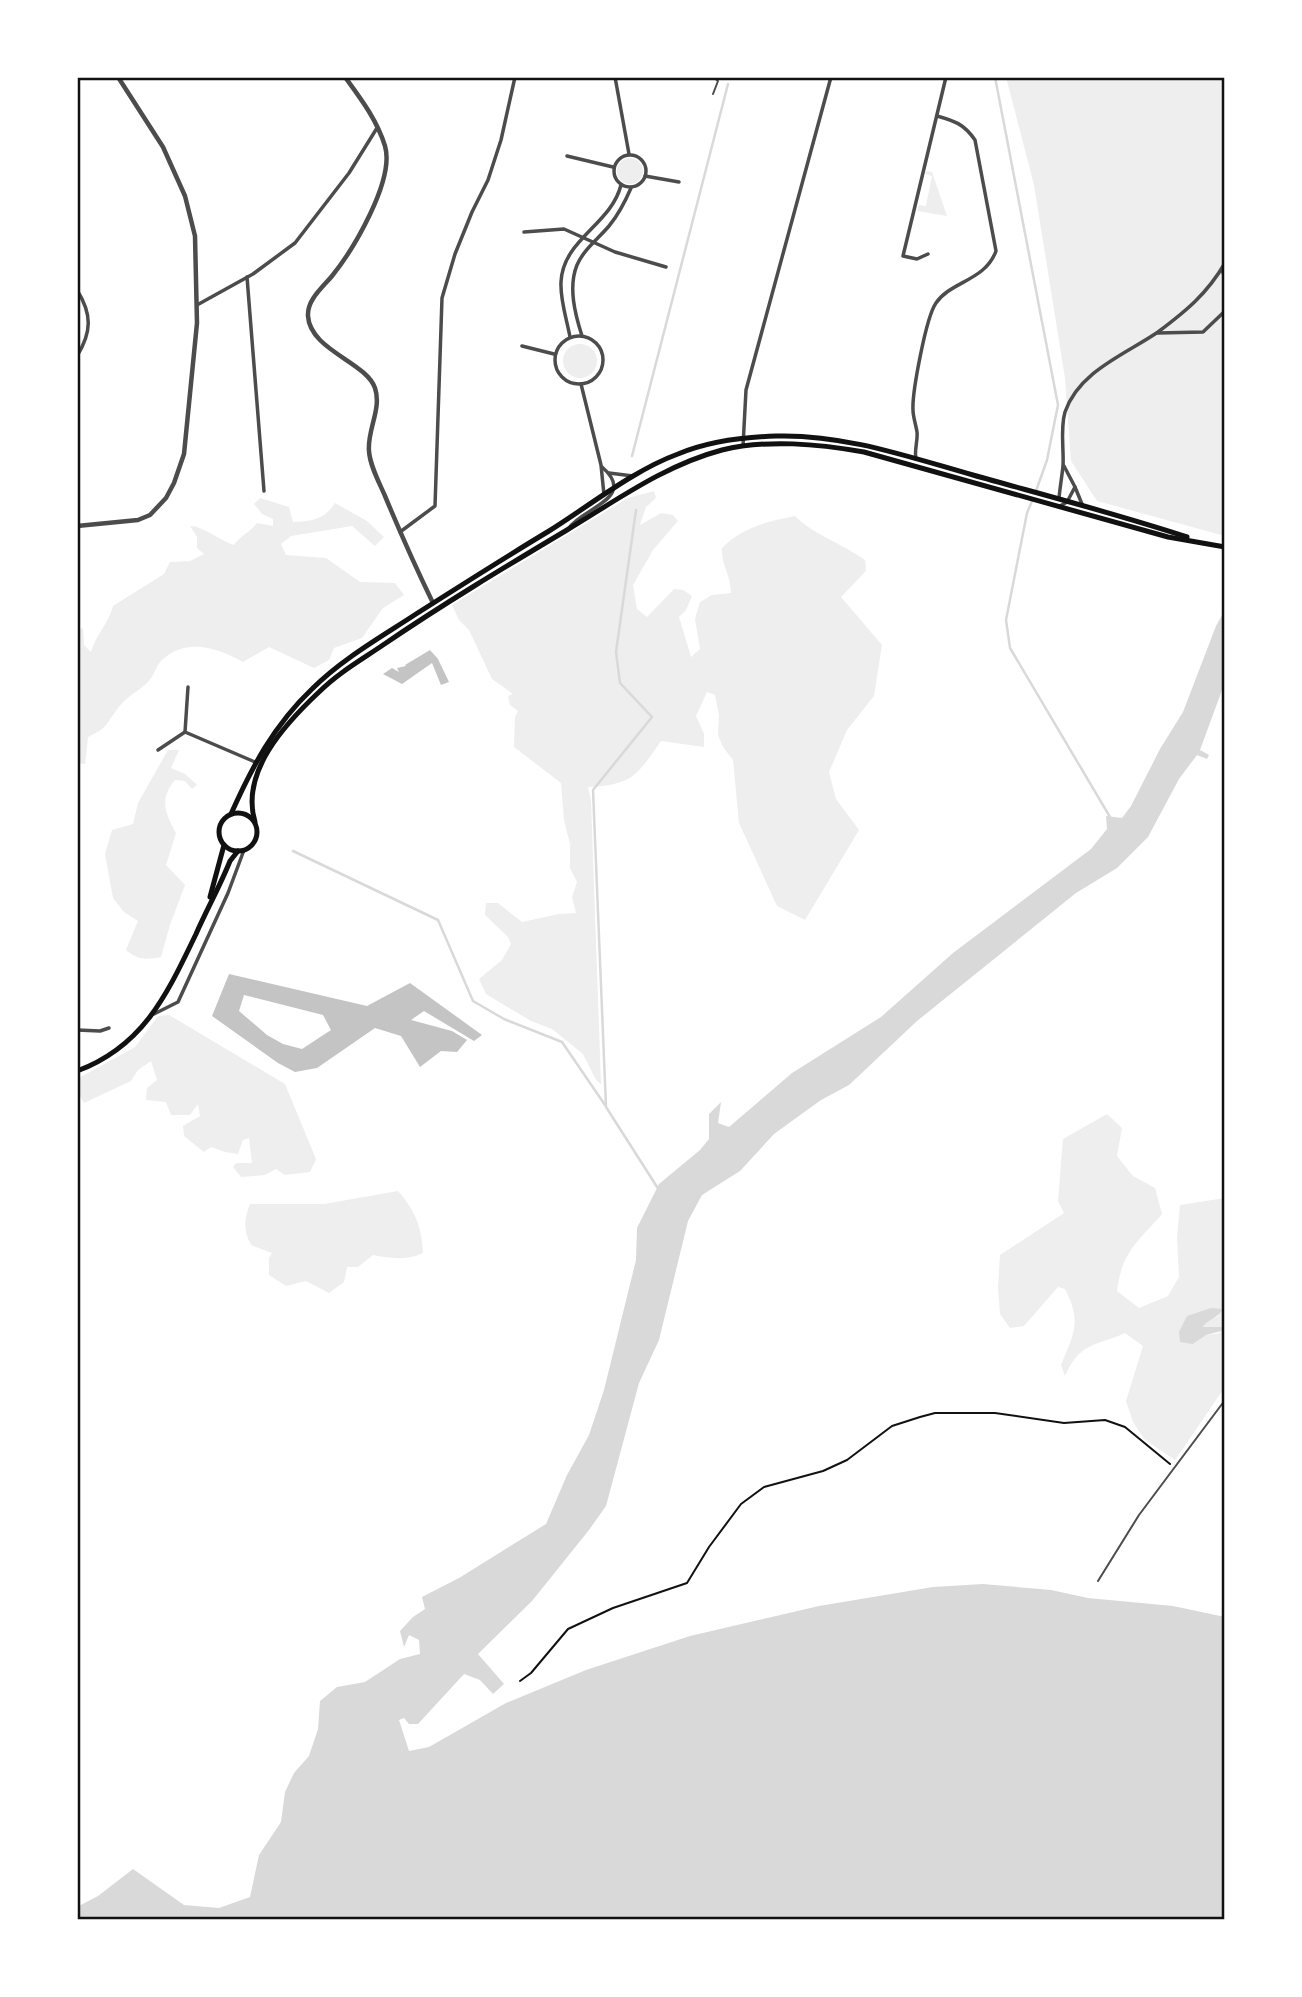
<svg xmlns="http://www.w3.org/2000/svg" width="1302" height="1997" font-family="'Space Grotesk',sans-serif">
  <style>
    .green { fill: #eee; fill-rule: evenodd }
    .water { fill: #d9d9d9 }
    .lines { fill: none; stroke-linecap: round; stroke-linejoin: round }
    .stream { stroke: #d9d9d9; stroke-width: 2.5 }
    .building { fill: #c4c4c4; fill-rule: evenodd }
    .path { stroke: #111; stroke-width: 2 }
    .service { stroke: #4c4c4c; stroke-width: 2 }
    .minor { stroke: #4c4c4c; stroke-width: 3.5 }
    .tertiary { stroke: #4c4c4c; stroke-width: 4.5 }
    .secondary { stroke: #111; stroke-width: 5 }
    .neatline { fill: none; stroke: #111; stroke-width: 2.5 }
  </style>
  <rect width="100%" height="100%" fill="#fff"/>
  <g class="green">
    <path d="M1006,77H1225V536L1097,501L1071,461L1065,378L1034,185Z"/>
    <circle cx="630" cy="171" r="13"/>
    <path d="M926,171L932,172L947,216L917,211L919,205L926,206L932,176L925,174Z"/>
    <circle cx="580" cy="361" r="17"/>
    <path d="M654,491L656,498L646,507L640,525L661,513L673,515L678,521L653,550L633,585L637,609L647,617L674,589L683,590L692,596L686,610L679,617L691,657L700,649L695,619L700,602L712,595L731,593C731,575 721,565 722,548C741,528 768,521 795,516C814,535 843,544 865,560L866,571L841,597L882,645L874,696L847,730L829,772L836,799L859,830L805,920L777,906L739,823L733,760L723,747L718,735L719,715L715,695L707,692L696,716L704,734V747L661,741C637,775 633,785 588,787L591,800L601,1084L596,1080L583,1054L552,1029L531,1021L486,994L479,979L502,960L511,944L508,937L485,915L486,903H498L522,922L559,914L576,913L572,897L577,882L570,868V844L564,820L561,783L514,747L515,717L518,711L510,705L508,696L513,694L492,679L469,630L459,620L452,605L628,498Z"/>
    <path d="M260,498L289,507L293,522C312,521 324,520 335,503L367,521L384,537L375,546L352,526L291,536L281,544L286,555L326,558L360,582L395,583L404,595L383,608L362,638L334,648L329,660L314,668L269,647L243,662C218,648 186,637 162,660C155,667 154,677 147,683C137,692 126,697 118,708C105,725 109,727 88,737L85,764L77,763V630L83,628L84,645L91,652C96,634 109,623 113,606L164,574L170,562L190,561L204,554L197,548V537L190,526C203,526 219,540 234,545C240,536 250,532 257,523L273,526V519L262,514L254,504Z"/>
    <path d="M168,750H179L171,768L185,774L197,785L192,789L185,781L175,780C159,799 165,813 176,833L166,865L185,885L170,925L161,957C147,960 137,960 126,950L138,921L124,912L113,898L105,854L112,830L133,824L138,803Z"/>
    <path d="M169,1015L285,1084L316,1159L310,1172L285,1175L276,1169L265,1175L241,1177L233,1167L236,1163H252L249,1138L243,1140L238,1154L225,1152L211,1147L204,1152L184,1136L183,1126L200,1116L198,1104L190,1115H171L166,1102L146,1100L147,1088L157,1080L151,1061L138,1070L131,1081L84,1103L77,1091V1079L135,1047L158,1016Z"/>
    <path d="M1107,1114L1122,1128L1117,1156L1133,1176L1155,1188L1162,1214C1138,1242 1122,1251 1117,1291L1139,1308L1168,1296L1179,1277L1177,1237L1180,1205L1225,1198V1387L1175,1460L1144,1439L1133,1422L1126,1401L1143,1346L1125,1333C1094,1347 1080,1342 1065,1376L1061,1365C1074,1333 1082,1322 1065,1289L1058,1287L1024,1326L1010,1328L1000,1314L998,1288L1000,1255L1064,1213L1058,1201L1063,1139ZM1220,1315L1207,1321L1203,1328L1221,1327L1220,1333L1206,1335L1193,1344L1184,1323L1187,1316Z"/>
    <path d="M398,1191C415,1210 422,1228 423,1253C407,1261 390,1258 373,1255L358,1267H347L344,1282L329,1293L306,1281L286,1286L269,1275V1258L272,1253L251,1245C243,1230 244,1219 250,1204H324Z"/>
  </g>
  <g class="water">
    <path d="M1225,610V682L1200,750L1209,755L1207,759L1197,755L1179,779L1148,837L1117,868L1076,893L917,1021L849,1085L821,1100L774,1134L740,1171L702,1195L688,1221L659,1340L639,1383L606,1506L589,1530L532,1601L478,1654L504,1684L493,1694L480,1680L464,1674L418,1724H409L404,1718L399,1720L409,1751L429,1747L506,1703L586,1670L690,1636L819,1606L933,1587L983,1584L1051,1590L1088,1598L1173,1606L1225,1617V1920H77V1907L98,1896L133,1869L184,1905L219,1908L250,1897L259,1855L281,1822L285,1792L294,1773L309,1756L318,1729L320,1701L337,1687L365,1682L400,1659L420,1654L419,1640L409,1635L404,1647L400,1631L413,1617L425,1609L422,1597L459,1578L546,1524L567,1475L589,1435L604,1390L636,1260L637,1228L659,1184L700,1150L709,1139V1114L721,1102L718,1123L729,1127L792,1073L881,1017L953,953L1091,849L1107,829L1106,816L1122,818L1131,806L1160,749L1183,712L1216,626Z"/>
    <path d="M1211,1308L1223,1309C1218,1318 1208,1319 1203,1327H1222L1225,1330L1206,1335L1193,1344L1180,1342L1179,1332L1187,1316Z"/>
  </g>
  <g class="lines">
    <g class="stream">
      <path d="M995,77L1058,405L1047,460L1036,491"/>
      <path d="M632,456L728,84"/>
      <path d="M1032,501L1027,513L1006,620L1010,648L1110,817"/>
      <path d="M636,510L616,652L620,683L652,717L593,790L606,1107L659,1190"/>
      <path d="M293,851L438,920L473,1001L504,1019L562,1042L605,1105"/>
    </g>
  </g>
  <g class="building">
    <path d="M430,650L438,659L449,682L441,685L432,663L402,684L383,674L392,668L399,672L397,668L406,666L405,665Z"/>
    <path d="M229,974L367,1006L410,983L482,1035L474,1041L424,1011L411,1020L452,1031L467,1040L457,1052L441,1051L420,1067L401,1036L375,1028L317,1068L295,1072L278,1063L212,1016ZM244,995L323,1015L331,1030L302,1049L283,1044L267,1035L239,1011Z"/>
  </g>
  <g class="lines">
    <path class="path" d="M520,1681L531,1673L568,1629L613,1608L687,1583L709,1547L741,1504L764,1487L823,1471L847,1460L892,1426L920,1417L935,1413H995L1064,1423L1105,1420L1125,1427L1170,1464"/>
    <g class="service">
      <path d="M713,94L718,81L713,77"/>
      <path d="M1098,1581L1139,1515L1225,1400"/>
    </g>
    <g class="minor">
      <path d="M615,77L629,154"/>
      <circle cx="630" cy="171" r="16"/>
      <path d="M567,156L613,167"/>
      <path d="M645,176L679,182"/>
      <path d="M524,232L564,229L615,252L666,267"/>
      <path d="M928,254L917,259L903,256L946,77"/>
      <path d="M1222,269L1225,279"/>
      <path d="M247,277L264,491"/>
      <path d="M77,290C92,314 92,332 77,356"/>
      <path d="M197,305L253,274L295,243L349,173L377,128"/>
      <path d="M1158,333L1203,332L1225,311"/>
      <circle cx="579" cy="360" r="24"/>
      <path d="M582,336C575,314 568,287 577,265C584,249 598,239 609,226C619,214 625,202 631,188"/>
      <path d="M570,337C567,320 560,300 561,282C563,239 611,225 621,185"/>
      <path d="M522,346L554,354"/>
      <path d="M581,384L601,465L604,495"/>
      <path d="M743,446L746,390L831,77"/>
      <path d="M916,459C914,450 918,441 917,432C916,425 913,417 913,410C912,393 926,317 936,303C951,281 985,281 996,251L975,140C964,124 955,121 937,116"/>
      <path d="M609,473L633,476"/>
      <path d="M1075,487L1082,504"/>
      <path d="M1059,498C1060,487 1062,476 1063,466C1064,448 1060,429 1065,412C1079,371 1126,354 1158,332C1186,311 1207,294 1225,263"/>
      <path d="M1060,506L1067,502L1075,487L1064,466"/>
      <path d="M569,528C582,508 638,498 602,467"/>
      <path d="M400,532L435,506L442,298L455,254L472,212L488,180L501,140L515,77"/>
      <path d="M188,687L185,732L255,762"/>
      <path d="M158,750L185,732"/>
      <path d="M154,1014L178,1002L228,893L244,850"/>
      <path d="M77,1030L100,1031L109,1028"/>
    </g>
    <g class="tertiary">
      <path d="M345,77C361,99 377,120 385,146C395,180 353,250 332,276C322,288 307,300 308,316C310,350 366,362 375,388C382,409 367,430 369,451C370,466 379,482 385,496C400,532 416,568 433,603"/>
      <path d="M77,526L138,520L150,515L166,498L174,483L184,454L197,323L195,236L185,196L163,147L118,77"/>
    </g>
    <g class="secondary">
      <circle cx="238" cy="832" r="19"/>
      <path d="M231,814C252,767 274,725 312,689C342,659 381,637 416,614C460,586 504,558 549,531C589,506 634,470 678,454C709,441 743,437 776,436C844,434 909,457 973,475C1044,495 1117,514 1187,537"/>
      <path d="M255,822C240,772 285,724 319,692C338,673 361,660 383,645C443,604 505,567 567,530C617,500 665,465 722,450C768,439 818,444 864,452L1168,537L1225,547"/>
      <path d="M210,897L224,845"/>
      <path d="M77,1071C144,1046 167,994 196,934C207,909 220,886 230,861L238,851"/>
    </g>
  </g>
  <rect width="1302" height="1997" fill="none" stroke="#ffffff" stroke-width="158"/>
  <rect x="79" y="79" width="1144" height="1839" class="neatline"/>
</svg>
